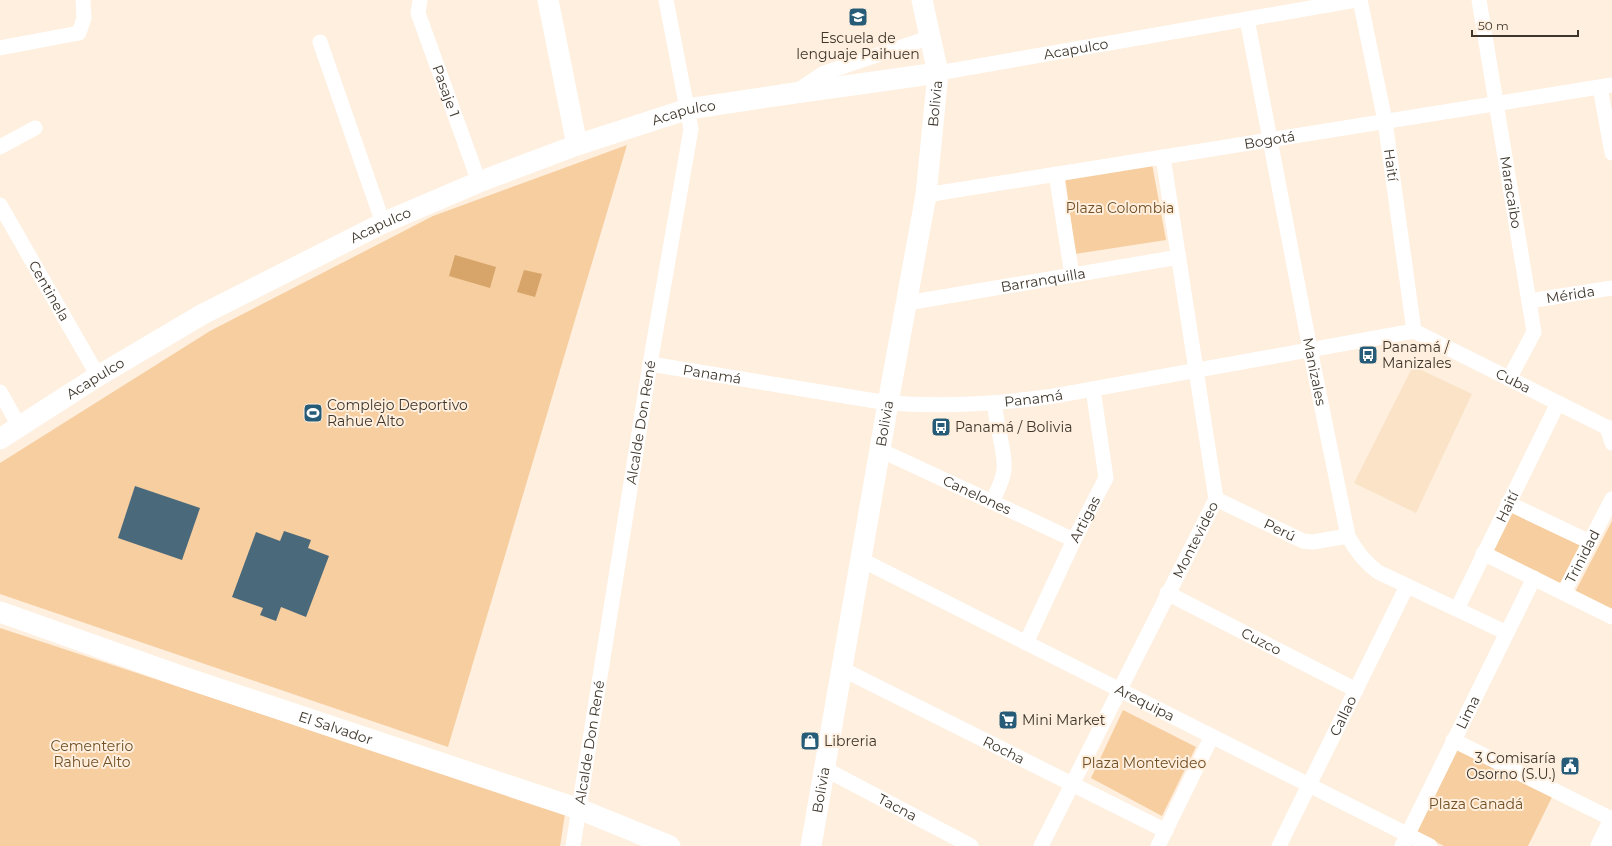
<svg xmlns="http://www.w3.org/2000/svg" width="1612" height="846" font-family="Montserrat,sans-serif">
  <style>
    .built { fill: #fbe3c8 }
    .green { fill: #f7cea0 }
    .water { fill: #d7a569 }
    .building { fill: #4a697a }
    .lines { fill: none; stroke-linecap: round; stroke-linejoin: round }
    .street { stroke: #fff; stroke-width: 15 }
    .secondary { stroke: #fff; stroke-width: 21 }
    .labels { text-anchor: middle; stroke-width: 4; stroke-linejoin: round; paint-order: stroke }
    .poi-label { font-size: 14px; fill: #3f362b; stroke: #feefdf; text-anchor: start }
    .street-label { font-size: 14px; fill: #3f362b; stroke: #feefdf }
    .park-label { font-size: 14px; fill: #724f23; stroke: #feefdf }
  </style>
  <rect width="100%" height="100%" fill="#feefdf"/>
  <path class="built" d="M1413,366L1472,394L1416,513L1354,483Z"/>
  <g class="green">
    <path d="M627,145L448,747L0,594V463L210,331L433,216Z"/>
    <path d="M1152,164L1166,240L1075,254L1065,176Z"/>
    <path d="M1510,508L1584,543L1562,587L1489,551Z"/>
    <path d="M1612,521V611L1575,592Z"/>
    <path d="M0,628L565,814L560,846H0Z"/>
    <path d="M1123,710L1196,747L1162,816L1091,778Z"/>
    <path d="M1457,747L1553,795L1528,846H1444L1415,831Z"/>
  </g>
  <g class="water">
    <path d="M455,255L496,267L490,288L449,276Z"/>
    <path d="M524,270L542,274L535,297L517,292Z"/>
  </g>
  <g class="building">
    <path d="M135,486L200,508L182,560L118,538Z"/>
    <path d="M284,531L311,540L308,548L329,556L306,617L281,607L276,621L260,615L263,608L232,597L256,532L280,541Z"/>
  </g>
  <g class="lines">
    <g class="street">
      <path id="s1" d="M420,0L418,13L479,182"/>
      <path id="s2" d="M1360,0L1385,121L1414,331"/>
      <path id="s3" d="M1479,0L1534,332L1509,379"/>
      <path id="s4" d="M1247,19L1310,349L1348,536C1356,551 1364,562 1378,572L1507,633"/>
      <path d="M320,42L383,223"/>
      <path d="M0,48L79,33L84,18L83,0"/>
      <path id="s5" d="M938,73L1356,0"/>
      <path d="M1600,87L1612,153"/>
      <path d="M797,91L824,73L931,37"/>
      <path d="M0,147L35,128"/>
      <path d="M1056,174L1072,275"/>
      <path id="s6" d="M926,195L1612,85"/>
      <path id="s7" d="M0,205L98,376"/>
      <path id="s8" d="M1529,301L1612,288"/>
      <path id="s9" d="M907,303L1179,257"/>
      <path id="s10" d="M1414,331L1612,430"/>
      <path id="s11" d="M650,364L888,403C944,407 998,404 1054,396L1414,331"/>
      <path d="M0,392L19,426"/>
      <path d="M1607,427L1612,443"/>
      <path id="s12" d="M880,450L1074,540"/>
      <path id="s13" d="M1216,499L1303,541L1313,542L1348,536"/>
      <path d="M992,502C996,493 1003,481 1004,470C1006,450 995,426 995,403"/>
      <path d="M1508,503L1590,542"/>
      <path d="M1483,553L1612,617"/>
      <path id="s14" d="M860,559L1430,846"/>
      <path id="s15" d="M1564,592L1612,499"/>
      <path id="s16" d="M1167,593L1356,690"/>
      <path id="s17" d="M1457,609L1558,403"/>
      <path id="s18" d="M1026,643L1074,540L1106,478L1093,389"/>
      <path id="s19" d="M842,669L1166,831"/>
      <path d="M1453,740L1612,819"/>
      <path id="s20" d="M825,769L971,846"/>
      <path id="s21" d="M573,846L650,364L691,129L666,0"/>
      <path id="s22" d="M1041,846L1216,499L1163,157"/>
      <path d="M1158,846L1212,736"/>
      <path id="s23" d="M1279,846L1407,586"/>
      <path id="s24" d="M1402,846L1534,578"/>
    </g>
    <g class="secondary">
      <path d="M548,0L577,145"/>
      <path id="s25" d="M0,439L98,376L203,314L383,223L479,182L577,145L688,109L795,93L938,73"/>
      <path id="s26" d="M0,612L183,677L579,809L670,846"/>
      <path id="s27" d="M811,846L888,403L926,195L938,73L922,0"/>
      <path d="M1601,846L1612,824"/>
    </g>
  </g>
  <defs>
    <g id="school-square" transform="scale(1)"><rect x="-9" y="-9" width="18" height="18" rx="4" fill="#265c77" stroke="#feefdf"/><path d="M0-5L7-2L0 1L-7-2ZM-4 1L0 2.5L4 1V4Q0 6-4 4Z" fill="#fff"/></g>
    <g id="bus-square" transform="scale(1)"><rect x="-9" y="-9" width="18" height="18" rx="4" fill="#265c77" stroke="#feefdf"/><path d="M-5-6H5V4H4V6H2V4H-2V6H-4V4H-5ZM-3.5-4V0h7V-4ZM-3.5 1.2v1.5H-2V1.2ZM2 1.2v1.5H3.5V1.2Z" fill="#fff"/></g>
    <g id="stadium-square" transform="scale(1)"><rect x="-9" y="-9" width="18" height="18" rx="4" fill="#265c77" stroke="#feefdf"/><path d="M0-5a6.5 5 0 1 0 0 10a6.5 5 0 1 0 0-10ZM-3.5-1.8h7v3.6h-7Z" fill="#fff"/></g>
    <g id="supermarket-square" transform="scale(1)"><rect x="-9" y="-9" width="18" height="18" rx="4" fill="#265c77" stroke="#feefdf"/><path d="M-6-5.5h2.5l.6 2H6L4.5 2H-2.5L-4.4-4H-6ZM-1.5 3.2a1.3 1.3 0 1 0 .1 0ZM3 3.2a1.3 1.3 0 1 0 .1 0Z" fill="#fff"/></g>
    <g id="shop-square" transform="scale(1)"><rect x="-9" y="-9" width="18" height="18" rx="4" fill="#265c77" stroke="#feefdf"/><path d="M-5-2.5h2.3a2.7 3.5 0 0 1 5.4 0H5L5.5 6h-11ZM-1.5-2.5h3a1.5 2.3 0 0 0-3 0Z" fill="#fff"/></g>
    <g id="civic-square" transform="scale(1)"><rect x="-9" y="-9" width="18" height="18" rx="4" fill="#265c77" stroke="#feefdf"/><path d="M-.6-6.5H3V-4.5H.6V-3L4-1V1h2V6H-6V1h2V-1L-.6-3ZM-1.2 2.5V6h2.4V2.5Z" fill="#fff"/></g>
  </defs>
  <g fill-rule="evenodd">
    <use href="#school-square" x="858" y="17"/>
    <use href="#bus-square" x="1368" y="355"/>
    <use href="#stadium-square" x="313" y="413"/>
    <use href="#bus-square" x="941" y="427"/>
    <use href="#supermarket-square" x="1008" y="720"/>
    <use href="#shop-square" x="810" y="741"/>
    <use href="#civic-square" x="1570" y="766"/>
  </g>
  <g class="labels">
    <g class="poi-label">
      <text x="858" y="43" text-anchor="middle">Escuela de<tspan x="858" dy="16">lenguaje Paihuen</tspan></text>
      <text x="1382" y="352">Panamá /<tspan x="1382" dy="16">Manizales</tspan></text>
      <text x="327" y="410">Complejo Deportivo<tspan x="327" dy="16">Rahue Alto</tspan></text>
      <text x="955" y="432">Panamá / Bolivia</text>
      <text x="1022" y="725">Mini Market</text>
      <text x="824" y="746">Libreria</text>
      <text x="1556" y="763" text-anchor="end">3 Comisaría<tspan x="1556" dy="16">Osorno (S.U.)</tspan></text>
    </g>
    <g class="street-label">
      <text dy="5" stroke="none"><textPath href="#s5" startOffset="140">Acapulco</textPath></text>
      <text dy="5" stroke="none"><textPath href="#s1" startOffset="96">Pasaje 1</textPath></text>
      <text dy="5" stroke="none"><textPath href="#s27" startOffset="753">Bolivia</textPath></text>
      <text dy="5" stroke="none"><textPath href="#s25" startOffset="761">Acapulco</textPath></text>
      <text dy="5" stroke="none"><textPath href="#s6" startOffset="348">Bogotá</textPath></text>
      <text dy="5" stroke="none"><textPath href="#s2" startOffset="168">Haití</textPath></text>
      <text dy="5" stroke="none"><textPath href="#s3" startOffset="195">Maracaibo</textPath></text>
      <text dy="5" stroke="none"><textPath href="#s25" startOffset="437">Acapulco</textPath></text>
      <text dy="5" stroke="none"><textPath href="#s9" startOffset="138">Barranquilla</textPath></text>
      <text dy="5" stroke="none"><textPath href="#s7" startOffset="99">Centinela</textPath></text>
      <text dy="5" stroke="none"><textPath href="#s8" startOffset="42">Mérida</textPath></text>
      <text dy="5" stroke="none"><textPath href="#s4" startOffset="359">Manizales</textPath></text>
      <text dy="5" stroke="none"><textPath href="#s11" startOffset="63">Panamá</textPath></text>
      <text dy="5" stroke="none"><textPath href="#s25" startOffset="113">Acapulco</textPath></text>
      <text dy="5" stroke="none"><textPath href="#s10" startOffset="111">Cuba</textPath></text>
      <text dy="5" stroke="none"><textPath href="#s11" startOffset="387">Panamá</textPath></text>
      <text dy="5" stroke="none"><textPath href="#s21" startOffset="429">Alcalde Don René</textPath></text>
      <text dy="5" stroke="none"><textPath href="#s27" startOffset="429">Bolivia</textPath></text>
      <text dy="5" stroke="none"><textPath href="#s12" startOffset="107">Canelones</textPath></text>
      <text dy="5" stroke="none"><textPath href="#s17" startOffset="114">Haití</textPath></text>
      <text dy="5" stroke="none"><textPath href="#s18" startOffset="137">Artigas</textPath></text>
      <text dy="5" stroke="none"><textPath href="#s13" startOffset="71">Perú</textPath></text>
      <text dy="5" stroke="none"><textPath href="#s22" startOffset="343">Montevideo</textPath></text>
      <text dy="5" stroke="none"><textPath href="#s15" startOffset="40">Trinidad</textPath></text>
      <text dy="5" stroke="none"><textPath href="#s16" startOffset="106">Cuzco</textPath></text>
      <text dy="5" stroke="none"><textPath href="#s14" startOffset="319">Arequipa</textPath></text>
      <text dy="5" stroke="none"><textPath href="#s24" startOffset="149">Lima</textPath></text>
      <text dy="5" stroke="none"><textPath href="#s23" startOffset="145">Callao</textPath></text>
      <text dy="5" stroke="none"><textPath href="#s26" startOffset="355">El Salvador</textPath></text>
      <text dy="5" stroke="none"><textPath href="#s21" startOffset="105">Alcalde Don René</textPath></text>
      <text dy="5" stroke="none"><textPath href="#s19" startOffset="181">Rocha</textPath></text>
      <text dy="5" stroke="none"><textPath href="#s27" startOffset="57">Bolivia</textPath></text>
      <text dy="5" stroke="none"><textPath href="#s20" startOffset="82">Tacna</textPath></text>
    </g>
    <g class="park-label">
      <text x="1120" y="213">Plaza Colombia</text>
      <text x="92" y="751">Cementerio<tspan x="92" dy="16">Rahue Alto</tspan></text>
      <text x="1144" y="768">Plaza Montevideo</text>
      <text x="1476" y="809">Plaza Canadá</text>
    </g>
  </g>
  <path d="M1472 30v6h106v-6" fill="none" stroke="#3f362b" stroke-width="2"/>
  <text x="1478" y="30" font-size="12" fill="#3f362b" stroke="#feefdf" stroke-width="3" paint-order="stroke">50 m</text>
</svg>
